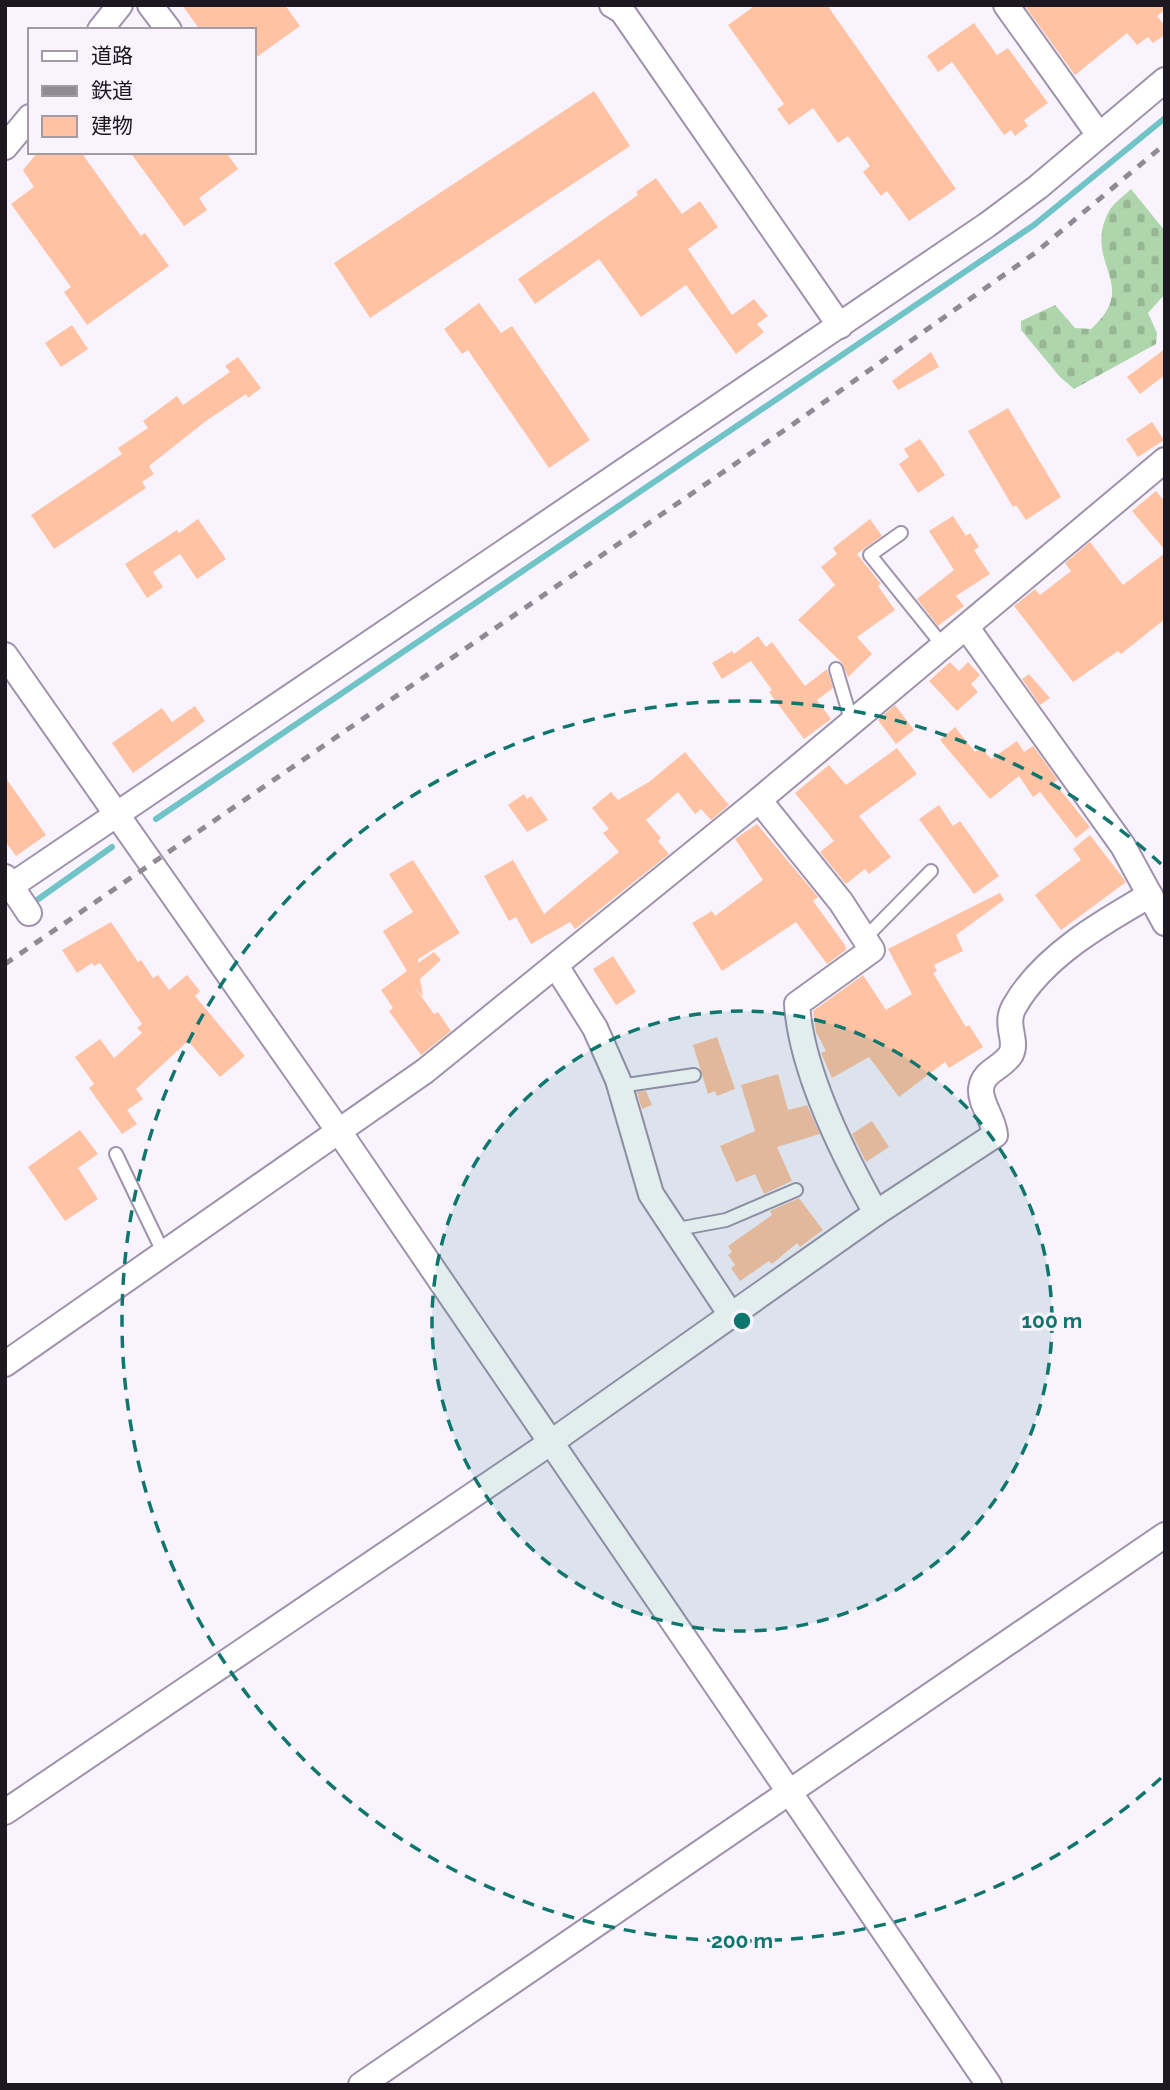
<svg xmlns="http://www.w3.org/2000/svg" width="1170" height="2090" font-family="Raleway,'Noto Sans JP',sans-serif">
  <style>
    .cemetery { fill: url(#cemetery-stones) }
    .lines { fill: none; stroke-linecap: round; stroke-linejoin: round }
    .stream { stroke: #70c3c6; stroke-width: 6 }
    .building { fill: #ffc2a3 }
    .lane-casing { stroke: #9f92ab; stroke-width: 16 }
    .street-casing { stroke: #9f92ab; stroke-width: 28 }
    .lane { stroke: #fff; stroke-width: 12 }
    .street { stroke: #fff; stroke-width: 24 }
    .rail { stroke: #8f8a94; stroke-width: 5; stroke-dasharray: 9 9; stroke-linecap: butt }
    .ring { fill: none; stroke: #0f766e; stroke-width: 3.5; stroke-dasharray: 12 9 }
    .centre { fill: #0f766e; stroke: #f9f3fe; stroke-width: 3.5 }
    .ring-label { font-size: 21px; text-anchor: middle; font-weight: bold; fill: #0f766e; stroke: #f9f3fe; stroke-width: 6; stroke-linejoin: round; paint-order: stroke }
  </style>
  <defs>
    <pattern id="cemetery-stones" width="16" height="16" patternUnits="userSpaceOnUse" patternTransform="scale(1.75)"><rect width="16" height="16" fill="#afd5ac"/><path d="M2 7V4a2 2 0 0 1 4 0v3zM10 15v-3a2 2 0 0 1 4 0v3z" fill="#96b694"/></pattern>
  </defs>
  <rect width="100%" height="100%" fill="#f9f3fe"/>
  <path class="cemetery" d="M1131,189L1165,231V294L1148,313L1157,333L1156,344L1074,389L1060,377L1021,330V321L1055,305L1075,328L1091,329C1141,284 1083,265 1108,213C1112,204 1124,196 1131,189Z"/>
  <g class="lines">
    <g class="stream">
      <path d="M156,819L1034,225L1165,118"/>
      <path d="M37,900L112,847"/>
    </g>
  </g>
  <g class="building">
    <path d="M182,5H285L300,26L254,59V30H200Z"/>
    <path d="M756,5H827L956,189L909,221L887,191L881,196L863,172L870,166L848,136L838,143L813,108L789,125L777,109L784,104L728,25Z"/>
    <path d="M1024,5H1165V10L1157,16L1165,26V35L1153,43L1148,37L1137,45L1127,33L1075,75Z"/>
    <path d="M974,23L997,55L1008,48L1048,103L1024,120L1028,126L1015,136L1011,130L1004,135L952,62L938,72L927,56Z"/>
    <path d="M594,91L630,146L370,318L334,263Z"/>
    <path d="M38,152H81L141,236L145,233L169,266L87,325L64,292L71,287L11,204L34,187L23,170Z"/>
    <path d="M130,152H226L238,169L199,198L207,210L184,226Z"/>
    <path d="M656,178L682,214L700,201L718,227L688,249L732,315L754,299L768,316L757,324L764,332L736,354L686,285L641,317L599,259L535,304L518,279L638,195L636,192Z"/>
    <path d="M479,303L501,333L512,326L590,440L549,468L468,350L462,354L444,329Z"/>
    <path d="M72,325L88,349L61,367L45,343Z"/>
    <path d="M1165,349V375L1140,394L1127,377Z"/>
    <path d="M931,352L939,367L898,390L892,381Z"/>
    <path d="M238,357L261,388L248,398L246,394L206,421L149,466L154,474L142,482L146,488L54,549L31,515L122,454L118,448L148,428L143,421L177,396L183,405L230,372L225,366Z"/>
    <path d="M1008,408L1061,497L1026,520L1016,505L1013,507L968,431Z"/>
    <path d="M1152,422L1164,440L1138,457L1126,439Z"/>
    <path d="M920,439L945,475L918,493L899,464L909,457L904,449Z"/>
    <path d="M1156,491L1165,502V550L1132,511Z"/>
    <path d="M953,516L966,536L970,533L979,547L974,550L990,574L956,596L964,606L938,626L917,599L954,570L929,531Z"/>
    <path d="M198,519L226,559L197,579L180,554L153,572L163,587L147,598L125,564L177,530L179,533Z"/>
    <path d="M870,519L882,536L857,554L881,584L878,586L895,610L857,637L872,654L848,677L842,663L798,620L835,585L821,567L837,554L833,548Z"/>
    <path d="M1090,542L1123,585L1165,553V619L1121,654L1118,651L1073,682L1014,606L1035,589L1040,595L1071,571L1065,563Z"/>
    <path d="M758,636L766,647L772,642L805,686L827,669L833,688L817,700L831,719L804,739L769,692L772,690L751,661L722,679L712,663L732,651L734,654Z"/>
    <path d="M950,662L959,671L968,662L980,675L971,684L978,692L957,711L929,681Z"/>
    <path d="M1029,674L1050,698L1040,705L1022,679Z"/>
    <path d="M895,705L914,730L896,744L878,720Z"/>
    <path d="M195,706L205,721L133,773L112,743L162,708L172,722Z"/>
    <path d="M955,727L975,752L981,747L991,759L1017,741L1024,752L1033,746L1058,780L1054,782L1090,827L1076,838L1040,792L1033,797L1019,776L990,799L940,740Z"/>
    <path d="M897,748L917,774L859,816L891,857L869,874L865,869L846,884L820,852L834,841L795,793L829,765L846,785Z"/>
    <path d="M685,752L729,805L711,820L701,809L695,814L678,792L646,820L661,838L658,841L669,854L575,929L570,922L531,944L516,917L509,921L484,876L513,860L544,914L619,852L603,833L609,829L592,808L611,792L618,800L649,782Z"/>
    <path d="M5,777L46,835L16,856L5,841Z"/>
    <path d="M524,794L527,799L531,796L548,820L527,832L508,805Z"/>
    <path d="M939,805L953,826L960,821L999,876L974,894L919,819Z"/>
    <path d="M757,824L818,897L813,901L845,945L846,950L827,964L796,922L722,971L692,923L712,911L715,916L763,880L735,839Z"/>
    <path d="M1090,835L1126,882L1061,930L1035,895L1081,860L1073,849Z"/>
    <path d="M413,860L460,933L418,959V963L434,952L441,960L420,979L423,997L413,985L434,1014L438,1012L451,1031L421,1055L389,1011L393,1008L381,990L407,971L383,931L413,912L389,874Z"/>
    <path d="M1000,893L1004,900L956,935L963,951L934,965L937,971L933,973L966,1027L969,1025L983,1047L949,1068L945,1062L899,1097L869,1057L832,1078L821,1053L826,1051L816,1032L813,1011L863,975L886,1010L912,994L888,949Z"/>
    <path d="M111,922L138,962L141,960L153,978L158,975L169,990L187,975L200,991L195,996L245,1056L220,1077L188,1041L136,1089L143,1099L127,1110L137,1124L122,1134L89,1088L94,1084L75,1057L100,1039L114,1058L142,1033L137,1028L142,1024L100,963L94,966L92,963L77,973L62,950Z"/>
    <path d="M613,956L636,992L616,1005L593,969Z"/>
    <path d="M717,1037L735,1089L717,1096L715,1091L708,1094L693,1045Z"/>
    <path d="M778,1074L788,1110L807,1105L820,1134L777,1147L792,1181L764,1194L755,1174L736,1182L720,1146L755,1131L741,1085Z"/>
    <path d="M646,1091L652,1105L642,1109L637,1092Z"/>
    <path d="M872,1121L889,1147L866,1162L852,1134Z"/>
    <path d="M80,1130L98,1154L78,1168L98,1199L65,1221L28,1167Z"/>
    <path d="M799,1198L823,1230L800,1247L797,1243L772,1264L769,1261L740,1281L731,1268L735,1265L728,1255L732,1252L728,1246L772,1215L770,1211Z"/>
  </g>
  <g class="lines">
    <g class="lane-casing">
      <g id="lane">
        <path d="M901,533L870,555L944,647"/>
        <path d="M836,669L852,723"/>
        <path d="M864,939L931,871"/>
        <path d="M620,1086L694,1075"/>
        <path d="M116,1154L164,1254"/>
        <path d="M672,1230L726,1220L796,1190"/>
      </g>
    </g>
    <g class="street-casing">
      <g id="street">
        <path d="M150,5L169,30"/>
        <path d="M612,5L622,11L840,326"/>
        <path d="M1006,5L1099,135"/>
        <path d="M100,30L120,5"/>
        <path d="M5,147L30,117"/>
        <path d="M967,628L1123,846L1165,923"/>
        <path d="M5,655L340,1133L989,2085"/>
        <path d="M759,800L841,902L872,950L797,1004C801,1069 844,1156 876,1213"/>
        <path d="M5,877L29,913"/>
        <path d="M11,886L987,225L1038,187L1165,80"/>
        <path d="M556,966L595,1028L618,1080L651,1194L731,1315"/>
        <path d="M5,1364L425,1071L759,800L1165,460"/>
        <path d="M5,1812L550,1443L876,1213L995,1135C994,1119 980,1104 981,1089C983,1070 1002,1069 1011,1054C1018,1040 1004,1025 1014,1007C1042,957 1101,923 1150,895"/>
        <path d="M361,2085L1165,1535"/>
      </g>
    </g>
    <use href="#lane" class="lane"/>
    <use href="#street" class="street"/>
    <path class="rail" d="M5,964L789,427L1035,253L1165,144"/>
  </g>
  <circle cx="742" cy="1321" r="310" fill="#0f766e" fill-opacity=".12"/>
  <g class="ring">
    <circle cx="742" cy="1321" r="310"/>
    <path d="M1161 1778A620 620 0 1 1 1161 864"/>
  </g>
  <circle cx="742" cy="1321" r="10" class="centre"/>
  <g class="ring-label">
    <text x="1052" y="1328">100 m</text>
    <text x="742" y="1948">200 m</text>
  </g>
  <rect width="1170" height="2090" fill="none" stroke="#1c1821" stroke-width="14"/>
  <rect x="28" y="28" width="228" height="126" fill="#f9f3fe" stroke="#a19ba6" stroke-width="2"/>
  <rect x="42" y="51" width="35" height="10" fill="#ffffff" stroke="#a19ba6" stroke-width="2"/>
  <text x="91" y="63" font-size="21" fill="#1c1821">道路</text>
  <rect x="42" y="86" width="35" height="10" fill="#8f8a94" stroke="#a19ba6" stroke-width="2"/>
  <text x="91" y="98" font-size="21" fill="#1c1821">鉄道</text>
  <rect x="42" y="116" width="35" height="21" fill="#ffc2a3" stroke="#a19ba6" stroke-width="2"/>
  <text x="91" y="133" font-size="21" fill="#1c1821">建物</text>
</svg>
